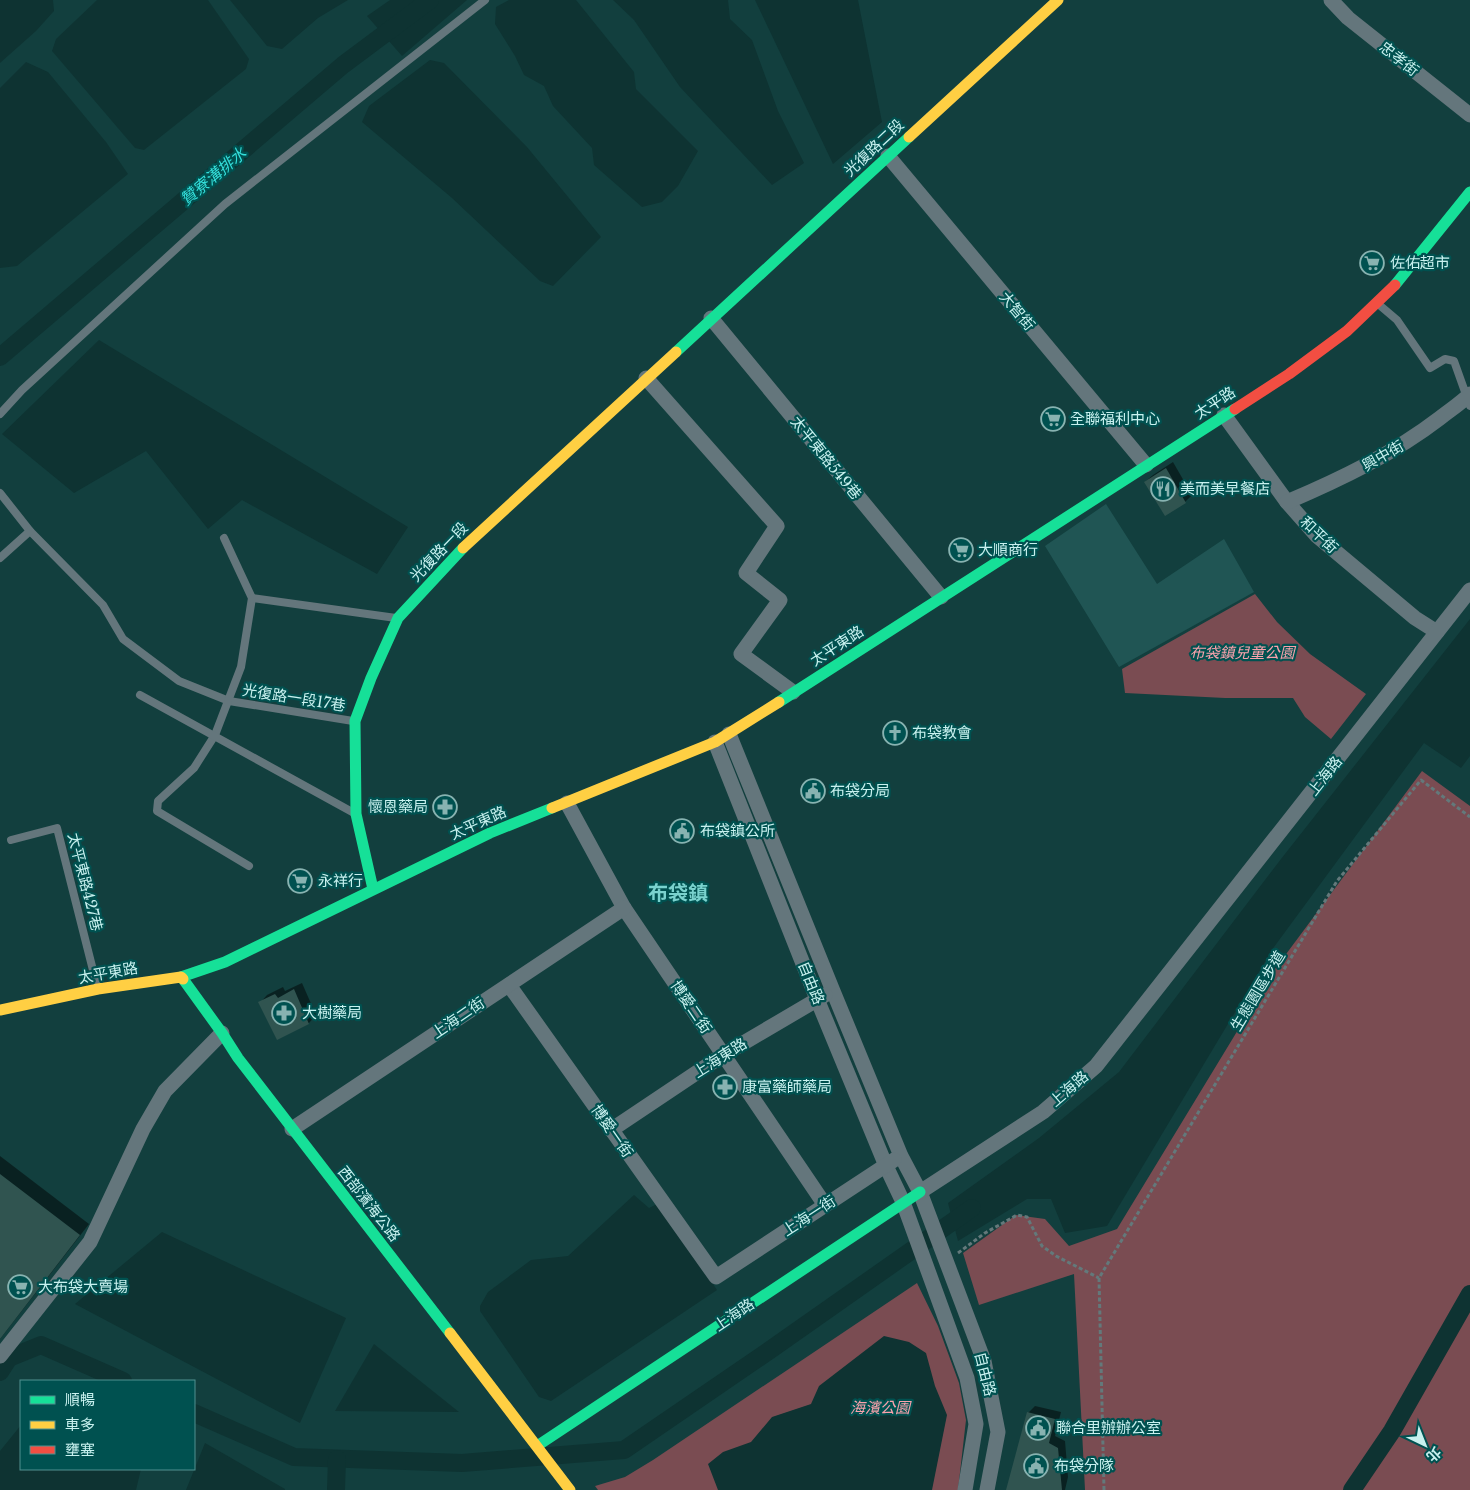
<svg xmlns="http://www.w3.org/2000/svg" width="1470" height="1490" font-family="'Libre Baskerville','Noto Sans TC',serif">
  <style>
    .built { fill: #205554 }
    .green { fill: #7a4c52 }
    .water { fill: #0e3332 }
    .shadow { fill: #0007 }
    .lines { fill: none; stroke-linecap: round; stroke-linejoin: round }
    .canal { stroke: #0e3332; stroke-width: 18 }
    .building { fill: #305450 }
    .path { stroke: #63797b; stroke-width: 3; stroke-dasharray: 4 2.5; stroke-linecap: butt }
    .lane { stroke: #64767c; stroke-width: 8 }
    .street { stroke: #64767c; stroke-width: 15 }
    .fast { stroke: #16e098; stroke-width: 11 }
    .slow { stroke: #ffcf43; stroke-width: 11 }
    .jam { stroke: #f24e42; stroke-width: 11 }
    .labels { text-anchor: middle; stroke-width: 4.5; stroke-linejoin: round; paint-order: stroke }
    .street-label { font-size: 15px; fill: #c8f1ef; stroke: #005150 }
    .poi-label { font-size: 15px; fill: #c8f1ef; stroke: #005150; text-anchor: start }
    .park-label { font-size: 15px; font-style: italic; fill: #faa2ac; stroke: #005150 }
    .water-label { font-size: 16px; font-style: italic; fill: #34dfdb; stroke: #005150 }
    .district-label { font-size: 20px; font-weight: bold; fill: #7ad2ce; stroke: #005150 }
  </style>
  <rect width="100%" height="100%" fill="#123f3e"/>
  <path class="built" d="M1106,504L1157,584L1224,539L1254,592L1119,667L1045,546Z"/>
  <g class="green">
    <path d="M1255,594L1277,622L1310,654L1366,694L1331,739L1305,717L1293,698H1225L1125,693L1122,669Z"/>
    <path d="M1422,771L1470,806V1490H1085L1074,1274L979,1305L963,1253L1016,1215L1045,1219L1069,1246L1117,1229L1275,969Z"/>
    <path d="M917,1283L938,1326L959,1383L966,1420L958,1490H598L595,1486L625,1477L653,1460Z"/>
  </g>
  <g class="water">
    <path d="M0,0H53L54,11L36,31L0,63Z"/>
    <path d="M97,0H208L249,59L246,69L144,150L135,148L52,51L56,39Z"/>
    <path d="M230,0H348L318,18L282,49L267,46Z"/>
    <path d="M390,0H467L402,56L367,16Z"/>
    <path d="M509,0H576L634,72L636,89L698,151L678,186L662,202L642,207L594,165L592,148L553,106L544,86L524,75L515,56L495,24L496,7Z"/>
    <path d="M613,0H728L730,19L752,40L778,111L804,163L772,185L680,87L634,20Z"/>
    <path d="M755,0H858L882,122L833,164Z"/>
    <path d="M430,60L444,63L527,147L601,237L553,286L540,281L452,198L362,122L369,106Z"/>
    <path d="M26,62L48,72L106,142L128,174L17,266L0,268V88Z"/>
    <path d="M99,340L408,527L377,574L242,500L208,529L146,451L74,493L2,434Z"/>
    <path d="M1470,619V756L1461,768L1424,743L1274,947L1107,1226L1065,1233L1051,1199H1027L958,1241L948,1203L1039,1138L1119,1072L1281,859Z"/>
    <path d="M634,1195L649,1208L659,1203L717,1290L551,1401L539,1397L480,1311V1306L488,1292L531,1260L568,1256Z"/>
    <path d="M162,1232L346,1318L300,1423L75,1304Z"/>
    <path d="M884,1336L909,1342L926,1353L935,1386L947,1415L932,1490H718L708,1464L723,1452L751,1442L772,1417L811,1404L819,1386Z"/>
    <path d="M374,1344L459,1412L335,1411Z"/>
    <path d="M21,1425V1469H141L136,1490H0V1451Z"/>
    <path d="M205,1443L285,1489V1490H186Z"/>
  </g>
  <g class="shadow">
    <path d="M1173,462L1192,495L1185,502L1145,482L1153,475Z"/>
    <path d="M302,983L316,1015L309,1023L277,1039L260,1003L267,995L283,987L285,991Z"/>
    <path d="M0,1156L89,1224L0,1339Z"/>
    <path d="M1035,1406L1061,1412L1055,1436L1065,1441L1068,1477L1065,1490H1007L1028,1413Z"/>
  </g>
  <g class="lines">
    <g class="canal">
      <path d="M0,357L343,65L430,0"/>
      <path d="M0,1372L9,1358L41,1345L123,1381"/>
      <path d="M194,1413L294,1457L462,1463L624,1450L770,1350L972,1208"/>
      <path d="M336,1490L337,1459"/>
      <path d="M1352,1490L1392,1431L1470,1294"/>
    </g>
  </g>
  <g class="building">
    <path d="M1166,468L1186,503L1165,516L1144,482Z"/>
    <path d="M294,989L309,1024L277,1040L258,1002L275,994L278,998Z"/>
    <path d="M0,1174L80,1235L0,1339Z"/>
    <path d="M1027,1412L1055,1419L1049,1443L1058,1448L1062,1490H1006Z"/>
  </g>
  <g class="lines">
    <g class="path">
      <path d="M958,1253L985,1233L1017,1215L1027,1217L1042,1246L1056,1256L1099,1278"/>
      <path d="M1104,1490L1099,1278L1337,881L1421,780L1470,817"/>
    </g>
    <g class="lane">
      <path d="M1377,303L1397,320L1430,368L1445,359L1454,361L1470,406"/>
      <path d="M0,414L22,390L225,204L485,0"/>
      <path d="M0,493L30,531L103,605L123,639L179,681L229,701L353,721"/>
      <path d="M224,538L252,598L241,667L215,735L194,768L158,801L157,811L249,866"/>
      <path d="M0,558L30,531"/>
      <path d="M252,598L396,618"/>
      <path d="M140,695L354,813"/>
      <path d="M11,840L57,828L97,986"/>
    </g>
    <g class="street">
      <path d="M1331,0L1348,18L1470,115"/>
      <path d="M888,156L1146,465"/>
      <path d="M711,318L941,597"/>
      <path d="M646,378L777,526L746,573L780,600L741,654L793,692"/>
      <path d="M1224,415L1287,502L1317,536L1415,618L1437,632"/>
      <path d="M1287,502C1341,479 1393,454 1440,418C1450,410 1461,403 1470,394"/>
      <path d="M729,734L833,991L901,1156L920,1192L984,1361L998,1432L987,1490"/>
      <path d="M715,742L817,999L886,1166L903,1202L967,1378L976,1424L965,1490"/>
      <path d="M567,803L624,908L825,1205"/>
      <path d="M509,985L716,1277L894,1160"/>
      <path d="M292,1129L624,908"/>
      <path d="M611,1130L723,1055L825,995"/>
      <path d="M920,1192L1043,1112L1096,1066L1470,590"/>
      <path d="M0,1356L90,1242L143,1129L165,1091L222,1033"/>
    </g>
    <g class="fast">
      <path d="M1395,285L1470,192"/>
      <path d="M676,352L909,137"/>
      <path d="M779,702L1235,409"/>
      <path d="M373,889L356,814L355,721L371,678L398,618L463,548"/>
      <path d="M181,977L225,962L490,833L552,808"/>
      <path d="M183,979L222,1033L238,1058L450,1333"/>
      <path d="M537,1446L920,1192"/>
    </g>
    <g class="slow">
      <path d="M909,137L1058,0"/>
      <path d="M463,548L676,352"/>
      <path d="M552,808L715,742L779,702"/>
      <path d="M0,1010L98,989L181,977L183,979"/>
      <path d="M450,1333L570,1490"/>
    </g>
    <path class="jam" d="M1235,409L1289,374L1347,331L1395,285"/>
  </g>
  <defs>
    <g id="supermarket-ring" transform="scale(1.25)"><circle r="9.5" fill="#005150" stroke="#88b3b1" stroke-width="1.5"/><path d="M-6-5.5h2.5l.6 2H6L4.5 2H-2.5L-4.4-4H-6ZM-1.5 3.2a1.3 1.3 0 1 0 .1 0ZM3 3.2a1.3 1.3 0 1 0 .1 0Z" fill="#88b3b1"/></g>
    <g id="restaurant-ring" transform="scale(1.25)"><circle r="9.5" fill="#005150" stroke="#88b3b1" stroke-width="1.5"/><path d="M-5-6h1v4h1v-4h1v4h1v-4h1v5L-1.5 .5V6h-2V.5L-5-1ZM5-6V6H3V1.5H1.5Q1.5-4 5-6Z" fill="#88b3b1"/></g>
    <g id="church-ring" transform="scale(1.25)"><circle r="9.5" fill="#005150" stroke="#88b3b1" stroke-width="1.5"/><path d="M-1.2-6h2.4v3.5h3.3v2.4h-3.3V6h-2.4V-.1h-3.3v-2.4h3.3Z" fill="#88b3b1"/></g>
    <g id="civic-ring" transform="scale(1.25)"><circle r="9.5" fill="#005150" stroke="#88b3b1" stroke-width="1.5"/><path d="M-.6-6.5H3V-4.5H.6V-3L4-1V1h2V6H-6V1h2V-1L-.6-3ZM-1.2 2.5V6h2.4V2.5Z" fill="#88b3b1"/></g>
    <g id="pharmacy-ring" transform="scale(1.25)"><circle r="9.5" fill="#005150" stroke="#88b3b1" stroke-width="1.5"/><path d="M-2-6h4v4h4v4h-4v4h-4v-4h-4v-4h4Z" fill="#88b3b1"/></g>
  </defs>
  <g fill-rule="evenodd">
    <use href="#supermarket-ring" x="1372" y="263"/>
    <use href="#supermarket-ring" x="1053" y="419"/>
    <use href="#restaurant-ring" x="1163" y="489"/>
    <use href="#supermarket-ring" x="961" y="550"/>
    <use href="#church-ring" x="895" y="733"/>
    <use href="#civic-ring" x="813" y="791"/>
    <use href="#pharmacy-ring" x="445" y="807"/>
    <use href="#civic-ring" x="682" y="831"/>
    <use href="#supermarket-ring" x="300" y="881"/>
    <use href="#pharmacy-ring" x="284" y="1013"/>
    <use href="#pharmacy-ring" x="725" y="1087"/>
    <use href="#supermarket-ring" x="20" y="1287"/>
    <use href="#civic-ring" x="1038" y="1428"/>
    <use href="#civic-ring" x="1036" y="1466"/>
  </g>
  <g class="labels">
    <g class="street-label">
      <text transform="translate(1399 59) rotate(38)" y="5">忠孝街</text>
      <text transform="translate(874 148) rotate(-43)" y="5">光復路二段</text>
      <text transform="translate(1017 311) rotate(50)" y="5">大智街</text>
      <text transform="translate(1215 403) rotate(-33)" y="5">太平路</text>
      <text transform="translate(1383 456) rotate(-30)" y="5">興中街</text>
      <text transform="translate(826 458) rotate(51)" y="5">太平東路549巷</text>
      <text transform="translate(1319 535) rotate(44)" y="5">和平街</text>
      <text transform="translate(439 552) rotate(-46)" y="5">光復路一段</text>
      <text transform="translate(837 646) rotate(-33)" y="5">太平東路</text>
      <text transform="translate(294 698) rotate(9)" y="5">光復路一段17巷</text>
      <text transform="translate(1325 776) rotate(-52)" y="5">上海路</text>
      <text transform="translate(478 823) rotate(-24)" y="5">太平東路</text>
      <text transform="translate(85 882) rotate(76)" y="5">太平東路427巷</text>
      <text transform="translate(108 973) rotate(-10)" y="5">太平東路</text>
      <text transform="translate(811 983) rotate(68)" y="5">自由路</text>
      <text transform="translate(1258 991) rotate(-59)" y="5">生態園區步道</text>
      <text transform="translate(691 1007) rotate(56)" y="5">博愛二街</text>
      <text transform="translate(458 1018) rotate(-34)" y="5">上海二街</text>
      <text transform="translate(720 1058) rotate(-32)" y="5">上海東路</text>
      <text transform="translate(1069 1089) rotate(-41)" y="5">上海路</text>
      <text transform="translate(612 1131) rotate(55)" y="5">博愛一街</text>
      <text transform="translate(369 1204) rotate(52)" y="5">西部濱海公路</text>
      <text transform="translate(809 1216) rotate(-33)" y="5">上海一街</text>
      <text transform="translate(734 1315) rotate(-34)" y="5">上海路</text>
      <text transform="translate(985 1374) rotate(76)" y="5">自由路</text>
    </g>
    <g class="poi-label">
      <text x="1390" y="268">佐佑超市</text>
      <text x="1070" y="424">全聯福利中心</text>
      <text x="1180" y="494">美而美早餐店</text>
      <text x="978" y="555">大順商行</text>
      <text x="912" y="738">布袋教會</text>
      <text x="830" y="796">布袋分局</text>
      <text x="428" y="812" text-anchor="end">懷恩藥局</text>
      <text x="700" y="836">布袋鎮公所</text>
      <text x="318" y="886">永祥行</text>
      <text x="302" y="1018">大樹藥局</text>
      <text x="742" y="1092">康富藥師藥局</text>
      <text x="38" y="1292">大布袋大賣場</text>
      <text x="1056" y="1433">聯合里辦辦公室</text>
      <text x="1054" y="1471">布袋分隊</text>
    </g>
    <g class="park-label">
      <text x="1242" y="658">布袋鎮兒童公園</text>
      <text x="880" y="1413">海濱公園</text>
    </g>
    <g class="water-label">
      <text transform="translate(213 176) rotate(-40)" y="6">贊寮溝排水</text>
    </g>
    <g class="district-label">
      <text x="678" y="900">布袋鎮</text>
    </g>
  </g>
  <rect x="20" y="1380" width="175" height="90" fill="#005150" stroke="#509190"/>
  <rect x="30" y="1396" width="25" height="8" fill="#16e098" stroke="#509190"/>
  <text x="65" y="1405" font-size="15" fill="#c8f1ef">順暢</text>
  <rect x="30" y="1421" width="25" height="8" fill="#ffcf43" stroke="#509190"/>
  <text x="65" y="1430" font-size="15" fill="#c8f1ef">車多</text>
  <rect x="30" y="1446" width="25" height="8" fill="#f24e42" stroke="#509190"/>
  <text x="65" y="1455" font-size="15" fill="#c8f1ef">壅塞</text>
  <g transform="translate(1425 1445) rotate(137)" stroke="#005150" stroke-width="4" paint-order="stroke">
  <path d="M0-4L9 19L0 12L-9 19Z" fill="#c8f1ef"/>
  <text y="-8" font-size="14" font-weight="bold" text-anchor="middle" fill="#c8f1ef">北</text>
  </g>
</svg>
